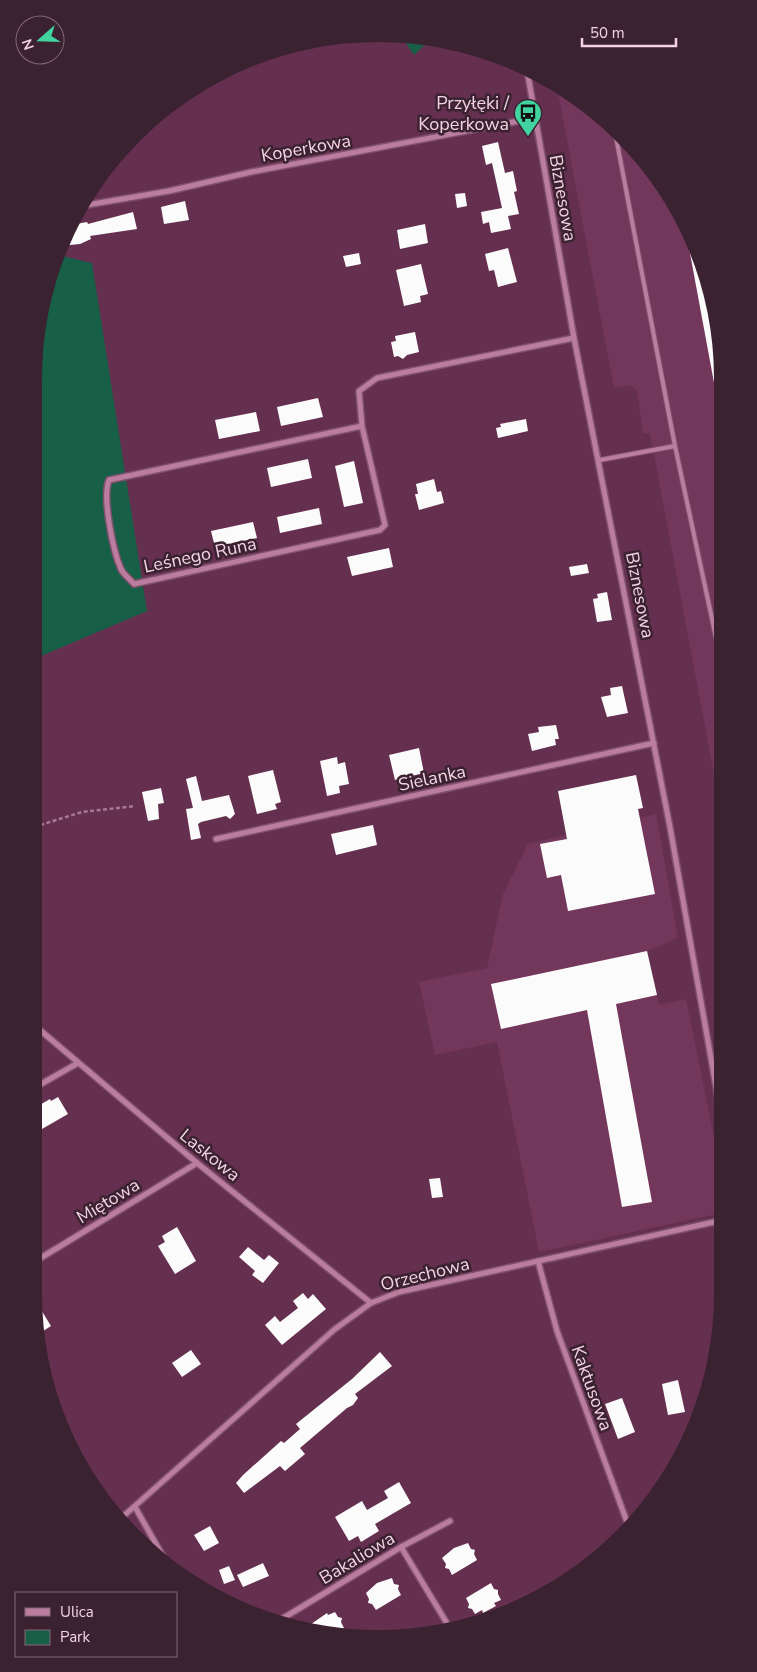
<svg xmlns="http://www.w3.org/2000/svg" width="757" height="1672" font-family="'Nunito Sans',sans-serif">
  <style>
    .built { fill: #74375c }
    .green { fill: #175f46 }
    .building { fill: #fbfbfb }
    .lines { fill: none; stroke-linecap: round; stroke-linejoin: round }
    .lane-casing { stroke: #7f516d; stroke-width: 6 }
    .street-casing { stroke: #7f516d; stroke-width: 8 }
    .path { stroke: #a77a94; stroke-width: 2.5; stroke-dasharray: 4 2.5; stroke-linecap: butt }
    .lane { stroke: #ba7d9f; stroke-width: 4 }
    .street { stroke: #ba7d9f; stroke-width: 5 }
    .labels { text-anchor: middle; stroke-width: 5; stroke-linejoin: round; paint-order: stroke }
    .poi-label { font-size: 18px; fill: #f4d2e4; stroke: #3b2230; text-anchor: end }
    .street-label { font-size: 18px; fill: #f4d2e4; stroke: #3b2230 }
  </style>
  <rect width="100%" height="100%" fill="#652f4f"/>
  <g class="built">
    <path d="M557,87L588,105L652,168L697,246L720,333L722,817L650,433H643L637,390L630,385L614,388Z"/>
    <path d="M656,814L678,938L647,951L659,1005L686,999L723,1181V1207L717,1214L539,1252L497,1042L435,1055L419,982L487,968L503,894L528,844Z"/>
  </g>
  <g class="green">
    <path d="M401,36L431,39L414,55Z"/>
    <path d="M58,255L92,263L147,611L34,659V378L40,311Z"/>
  </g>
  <g class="building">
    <path d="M498,142L505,173L513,171L517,191L514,192L519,214L508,216L511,229L491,233L489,222L483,224L481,212L502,208L492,163L486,165L482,146Z"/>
    <path d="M465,193L467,206L457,208L455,194Z"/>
    <path d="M185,201L189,220L164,224L161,207Z"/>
    <path d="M133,212L137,229L90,236L91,239L80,244L60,246L71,225L87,222L88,224Z"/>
    <path d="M425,224L428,243L400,249L397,230Z"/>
    <path d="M691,236L697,246L720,333V387L715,388L687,237Z"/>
    <path d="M508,248L517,282L498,287L494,270L489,271L485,254Z"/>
    <path d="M359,253L361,264L346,267L343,256Z"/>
    <path d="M421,264L428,294L420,296L421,302L404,306L396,270Z"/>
    <path d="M415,332L419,352L407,355L403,359L398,356L394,357L391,342L396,341L395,336Z"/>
    <path d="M318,398L323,417L281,426L277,407Z"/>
    <path d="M256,412L260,431L219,439L215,420Z"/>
    <path d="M526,419L528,431L498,438L496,428L501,427L500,424Z"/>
    <path d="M308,459L312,478L271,487L267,468Z"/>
    <path d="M354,461L363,503L344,507L335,466Z"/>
    <path d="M434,479L437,492L441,491L444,503L419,510L415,494H418L416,484Z"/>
    <path d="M319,508L322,524L280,533L277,517Z"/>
    <path d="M253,522L257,538L215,547L211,531Z"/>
    <path d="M389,548L393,567L352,576L347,557Z"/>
    <path d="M587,564L589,573L571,576L569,567Z"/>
    <path d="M607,592L612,620L597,622L593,599L598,598L597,594Z"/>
    <path d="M622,686L628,713L607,717L601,697L611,695L610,688Z"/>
    <path d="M556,725L559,739H555L556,745L532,751L528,734L539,732L538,727Z"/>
    <path d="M419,748L424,773L395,780L389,755Z"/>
    <path d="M337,757L338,764L345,762L349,784L339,786L340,793L327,796L320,761Z"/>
    <path d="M273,770L281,802L275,804L277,809L257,814L248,776Z"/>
    <path d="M636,775L643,808L638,809L655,894L568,911L561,875L547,878L540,844L567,839L558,791Z"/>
    <path d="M196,776L202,801L229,795L235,814L230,819L226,816L201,822L198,824L201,838L191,840L186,809L193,808L186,779Z"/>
    <path d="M161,788L164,803L158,804L159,819L148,821L142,792Z"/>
    <path d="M373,825L377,845L336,855L331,834Z"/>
    <path d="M647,951L657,995L616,1004L652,1202L622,1207L587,1010L501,1029L491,984Z"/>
    <path d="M58,1097L68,1114L42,1129L39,1123L35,1122L34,1111L39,1108L38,1106L50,1099L51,1101Z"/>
    <path d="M440,1178L443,1197L432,1198L429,1179Z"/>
    <path d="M177,1227L196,1261L175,1274L158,1246L165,1242L162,1236Z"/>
    <path d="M248,1247L264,1260L269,1255L279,1263L263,1283L252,1275L255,1271L239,1257Z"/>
    <path d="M303,1293L308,1299L313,1294L326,1309L282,1345L265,1325L275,1316L280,1322L298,1308L293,1301Z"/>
    <path d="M35,1300L51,1326L40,1333Z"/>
    <path d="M191,1350L201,1364L182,1377L172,1363Z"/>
    <path d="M380,1352L392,1366L355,1394L358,1398L353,1405L347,1408L300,1448L305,1454L285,1471L280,1466L244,1493L236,1483L243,1475L281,1441L284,1443L300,1429L296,1424L352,1379Z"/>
    <path d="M678,1380L685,1412L668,1415L662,1384Z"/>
    <path d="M622,1398L635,1432L618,1439L605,1404Z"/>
    <path d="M399,1482L411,1503L375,1524L379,1531L361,1542L358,1536L349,1541L335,1517L362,1501L367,1510L388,1498L384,1491Z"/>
    <path d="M210,1526L219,1543L204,1551L194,1535Z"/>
    <path d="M468,1543L471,1549L475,1550L474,1554L477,1560L452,1575L449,1569L445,1568L446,1564L442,1558L454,1548Z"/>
    <path d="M263,1563L269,1576L243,1587L237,1575Z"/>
    <path d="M229,1566L235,1580L224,1584L219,1570Z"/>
    <path d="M392,1578L394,1584L399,1585L398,1589L401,1595L376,1610L372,1604L368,1603L369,1599L366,1593L377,1583Z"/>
    <path d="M491,1583L494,1589L498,1590V1594L501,1600L494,1603L496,1606L483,1613L482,1610L475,1614L472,1609L468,1608L469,1604L466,1598Z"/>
    <path d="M335,1612L338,1617L342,1618L341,1622L344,1628L334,1634L304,1629L327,1613L328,1615Z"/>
  </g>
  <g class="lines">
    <g class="lane-casing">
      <g id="lane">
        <path d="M615,132L675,446L721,661"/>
        <path d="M600,460L675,446"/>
      </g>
    </g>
    <g class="street-casing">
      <g id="street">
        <path d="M527,70L574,338L670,827L723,1126"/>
        <path d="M81,206L169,191L251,172L535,118"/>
        <path d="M362,426L385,525L380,530L134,584C130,579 123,574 121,569C113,551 102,497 109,480L362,426L359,391L377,378L574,338"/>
        <path d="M216,839L654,743"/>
        <path d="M34,1025L197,1163L371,1303"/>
        <path d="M34,1088L78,1063"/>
        <path d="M538,1261L557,1331L627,1522"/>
        <path d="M34,1262L197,1163"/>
        <path d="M135,1507L164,1558"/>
        <path d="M119,1520L335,1329L371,1303L399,1292L723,1220"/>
        <path d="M401,1547L451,1630"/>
        <path d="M280,1620L401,1547L450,1521"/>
      </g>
    </g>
    <path class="path" d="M34,827L82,812L135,806"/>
    <use href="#lane" class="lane"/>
    <use href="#street" class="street"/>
  </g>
  <defs>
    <g id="bus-pin" transform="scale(1.4375)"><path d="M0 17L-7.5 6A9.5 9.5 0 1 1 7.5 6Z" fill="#42d4a0" stroke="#3b2230"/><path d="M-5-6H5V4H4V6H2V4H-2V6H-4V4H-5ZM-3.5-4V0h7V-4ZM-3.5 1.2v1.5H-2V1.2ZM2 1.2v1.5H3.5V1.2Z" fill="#111"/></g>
  </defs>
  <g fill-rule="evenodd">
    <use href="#bus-pin" x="528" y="113"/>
  </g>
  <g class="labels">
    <g class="poi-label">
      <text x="509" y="109">Przyłęki /<tspan x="509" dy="21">Koperkowa</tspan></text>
    </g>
    <g class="street-label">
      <text transform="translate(306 148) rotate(-10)" y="6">Koperkowa</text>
      <text transform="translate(563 198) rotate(80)" y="6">Biznesowa</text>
      <text transform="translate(200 555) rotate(-12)" y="6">Leśnego Runa</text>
      <text transform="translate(640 595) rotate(79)" y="6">Biznesowa</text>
      <text transform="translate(432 778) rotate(-12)" y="6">Sielanka</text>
      <text transform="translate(210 1155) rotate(39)" y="6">Laskowa</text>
      <text transform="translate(108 1201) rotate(-31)" y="6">Miętowa</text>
      <text transform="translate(425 1274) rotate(-14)" y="6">Orzechowa</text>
      <text transform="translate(592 1388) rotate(70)" y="6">Kaktusowa</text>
      <text transform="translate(357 1558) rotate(-31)" y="6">Bakaliowa</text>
    </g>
  </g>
  <path d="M0 0H757V1672H0ZM378 42H378A336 336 0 0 1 714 378V1294A336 336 0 0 1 378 1630H378A336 336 0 0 1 42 1294V378A336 336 0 0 1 378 42Z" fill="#3b2230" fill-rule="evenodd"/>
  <rect x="15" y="1592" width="162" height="65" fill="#3b2230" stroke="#856878"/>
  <rect x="25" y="1608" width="25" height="8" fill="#ba7d9f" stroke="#856878"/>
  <text x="60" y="1617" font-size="15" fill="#f4d2e4">Ulica</text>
  <rect x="25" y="1630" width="25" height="15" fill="#175f46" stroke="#856878"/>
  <text x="60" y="1642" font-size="15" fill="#f4d2e4">Park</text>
  <g transform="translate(40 40) rotate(250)"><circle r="24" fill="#3b2230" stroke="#856878"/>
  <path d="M0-4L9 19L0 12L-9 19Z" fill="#42d4a0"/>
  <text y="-8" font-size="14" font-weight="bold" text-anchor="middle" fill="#f4d2e4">N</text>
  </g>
  <path d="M582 38v8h94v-8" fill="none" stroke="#f4d2e4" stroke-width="2.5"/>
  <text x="590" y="38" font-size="15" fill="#f4d2e4" stroke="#3b2230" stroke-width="4" paint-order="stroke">50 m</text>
</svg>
